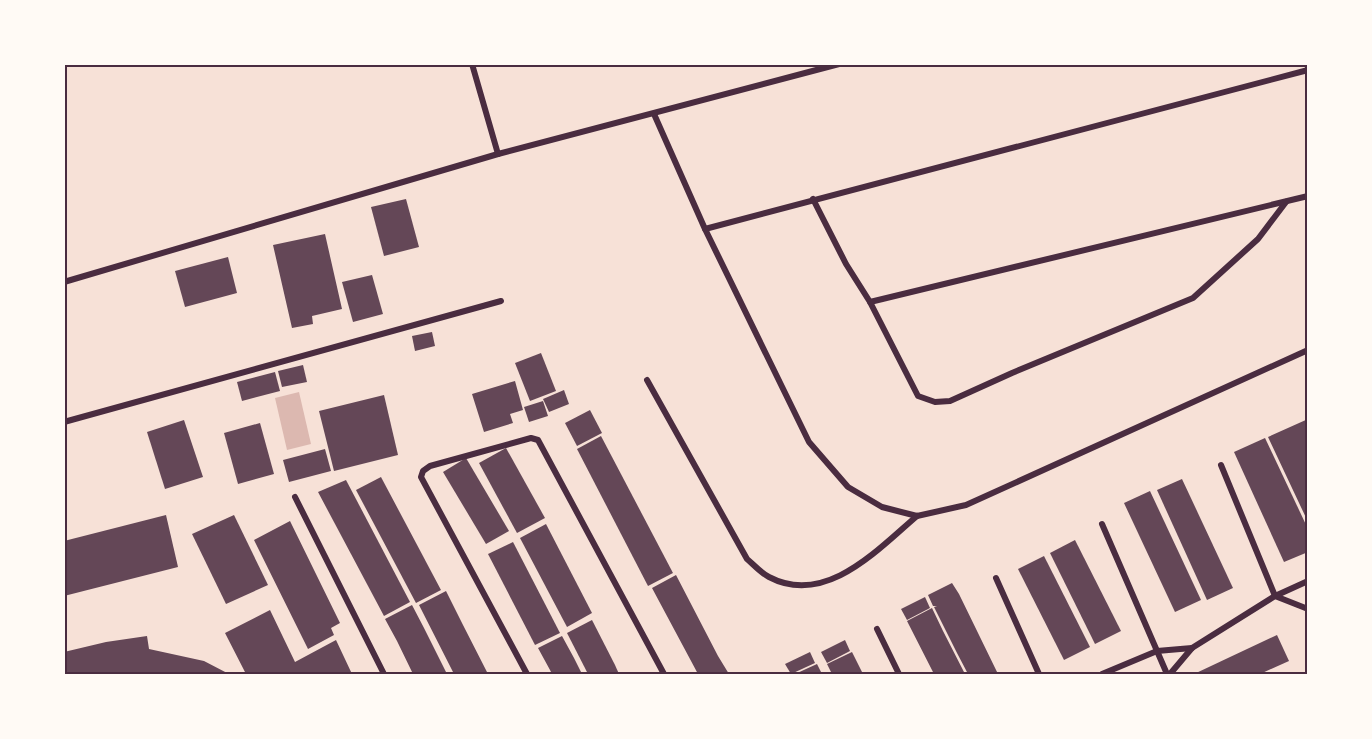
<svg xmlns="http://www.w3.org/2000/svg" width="1372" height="739" font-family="'Alegreya Sans',sans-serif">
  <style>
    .water { fill: #dcb8b0 }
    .building { fill: #644757 }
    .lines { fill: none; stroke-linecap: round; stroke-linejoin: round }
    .minor { stroke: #4a2c40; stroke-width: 6 }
    .neatline { fill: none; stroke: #4a2c40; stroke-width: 2 }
  </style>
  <rect width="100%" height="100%" fill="#f7e1d7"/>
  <path class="water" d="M299,392L311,444L287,450L275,398Z"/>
  <g class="building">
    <path d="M406,199L419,247L384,256L371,207Z"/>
    <path d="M325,234L342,309L312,316L313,324L292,328L273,245Z"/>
    <path d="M228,257L237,293L185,307L175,271Z"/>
    <path d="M372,275L383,314L353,322L342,282Z"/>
    <path d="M432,332L435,346L415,351L412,336Z"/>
    <path d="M541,353L556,391L530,401L515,363Z"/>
    <path d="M303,365L307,382L282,387L278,371Z"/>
    <path d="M275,372L280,391L242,401L237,382Z"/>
    <path d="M515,381L523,410L510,414L513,423L484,432L472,394Z"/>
    <path d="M564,390L569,404L549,412L543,399Z"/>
    <path d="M384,395L398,455L334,471L319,411Z"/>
    <path d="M543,401L548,416L529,422L524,407Z"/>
    <path d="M590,410L602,433L577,446L565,423Z"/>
    <path d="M1308,419V434L1306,435L1308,439V522L1268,437Z"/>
    <path d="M184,420L203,477L165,489L147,432Z"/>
    <path d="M260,423L274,474L238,484L224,433Z"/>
    <path d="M601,436L673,573L648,586L577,449Z"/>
    <path d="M1265,438L1308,529V552L1284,562L1234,452Z"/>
    <path d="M506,448L545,518L517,533L479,463Z"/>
    <path d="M325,449L331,471L289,482L283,460Z"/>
    <path d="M466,458L509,531L486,544L443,472Z"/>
    <path d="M381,477L441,590L416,603L356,490Z"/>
    <path d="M1182,479L1233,588L1207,600L1157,490Z"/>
    <path d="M346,480L410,602L384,616L318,492Z"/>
    <path d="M1150,491L1201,600L1175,612L1124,503Z"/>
    <path d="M166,515L178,567L64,596V541Z"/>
    <path d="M234,515L268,585L226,604L192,534Z"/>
    <path d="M290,521L340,623L331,628L334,635L308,649L254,540Z"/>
    <path d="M546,524L592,613L567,627L520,538Z"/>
    <path d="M1075,540L1121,631L1095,644L1050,553Z"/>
    <path d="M513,542L560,633L535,645L488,554Z"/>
    <path d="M1044,556L1090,647L1064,660L1018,569Z"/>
    <path d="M676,575L718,656L729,674H698L652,588Z"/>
    <path d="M952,583L959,594L998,674H968L957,653L934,607L937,606H933L928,595Z"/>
    <path d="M446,591L463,625L488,674H454L453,672L419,605Z"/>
    <path d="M925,597L930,608L907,620L901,609Z"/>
    <path d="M412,605L424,628L447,674H413L397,641L385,619Z"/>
    <path d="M932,608L943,631L965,674H934L907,621Z"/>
    <path d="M270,610L295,662L336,640L352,674H246L225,633Z"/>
    <path d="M592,620L615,665L619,674H588L567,633Z"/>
    <path d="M1277,635L1289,661L1260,674H1194Z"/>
    <path d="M147,636L149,649L204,661L229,674H64V652L106,642Z"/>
    <path d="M562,636L574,658L582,674H552L550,670L538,648Z"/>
    <path d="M845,640L850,651L827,663L821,652Z"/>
    <path d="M810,652L815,663L791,674L785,664Z"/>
    <path d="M852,652L863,674H832L827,664Z"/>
    <path d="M817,664L822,674H795Z"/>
  </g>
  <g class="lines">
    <g class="minor">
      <path d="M472,64L498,154"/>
      <path d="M654,114L705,229L809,442L848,487L882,507L917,516L966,505L1308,350"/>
      <path d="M813,199L846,264L870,302L918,396L935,402L950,401L1012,373L1193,298L1258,239L1286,202"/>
      <path d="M705,229L1308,70"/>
      <path d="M64,282L498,154L839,64"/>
      <path d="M870,302L1308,196"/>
      <path d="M647,380L747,559C754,565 761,573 769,577C826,607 878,549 917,516"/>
      <path d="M64,422L501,301"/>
      <path d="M1221,465L1275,596"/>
      <path d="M295,497L384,674"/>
      <path d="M1102,524L1167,674"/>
      <path d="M996,578L1039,674"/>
      <path d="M1275,596L1308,609"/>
      <path d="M877,629L899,674"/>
      <path d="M527,674L421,477L423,471L430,466L531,438L538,440L664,674"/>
      <path d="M1102,674L1157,651L1192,648"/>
      <path d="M1170,674L1192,648L1275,596L1308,581"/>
    </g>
  </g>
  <rect width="1372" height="739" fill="none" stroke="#fffaf5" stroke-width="132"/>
  <rect x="66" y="66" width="1240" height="607" class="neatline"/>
</svg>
